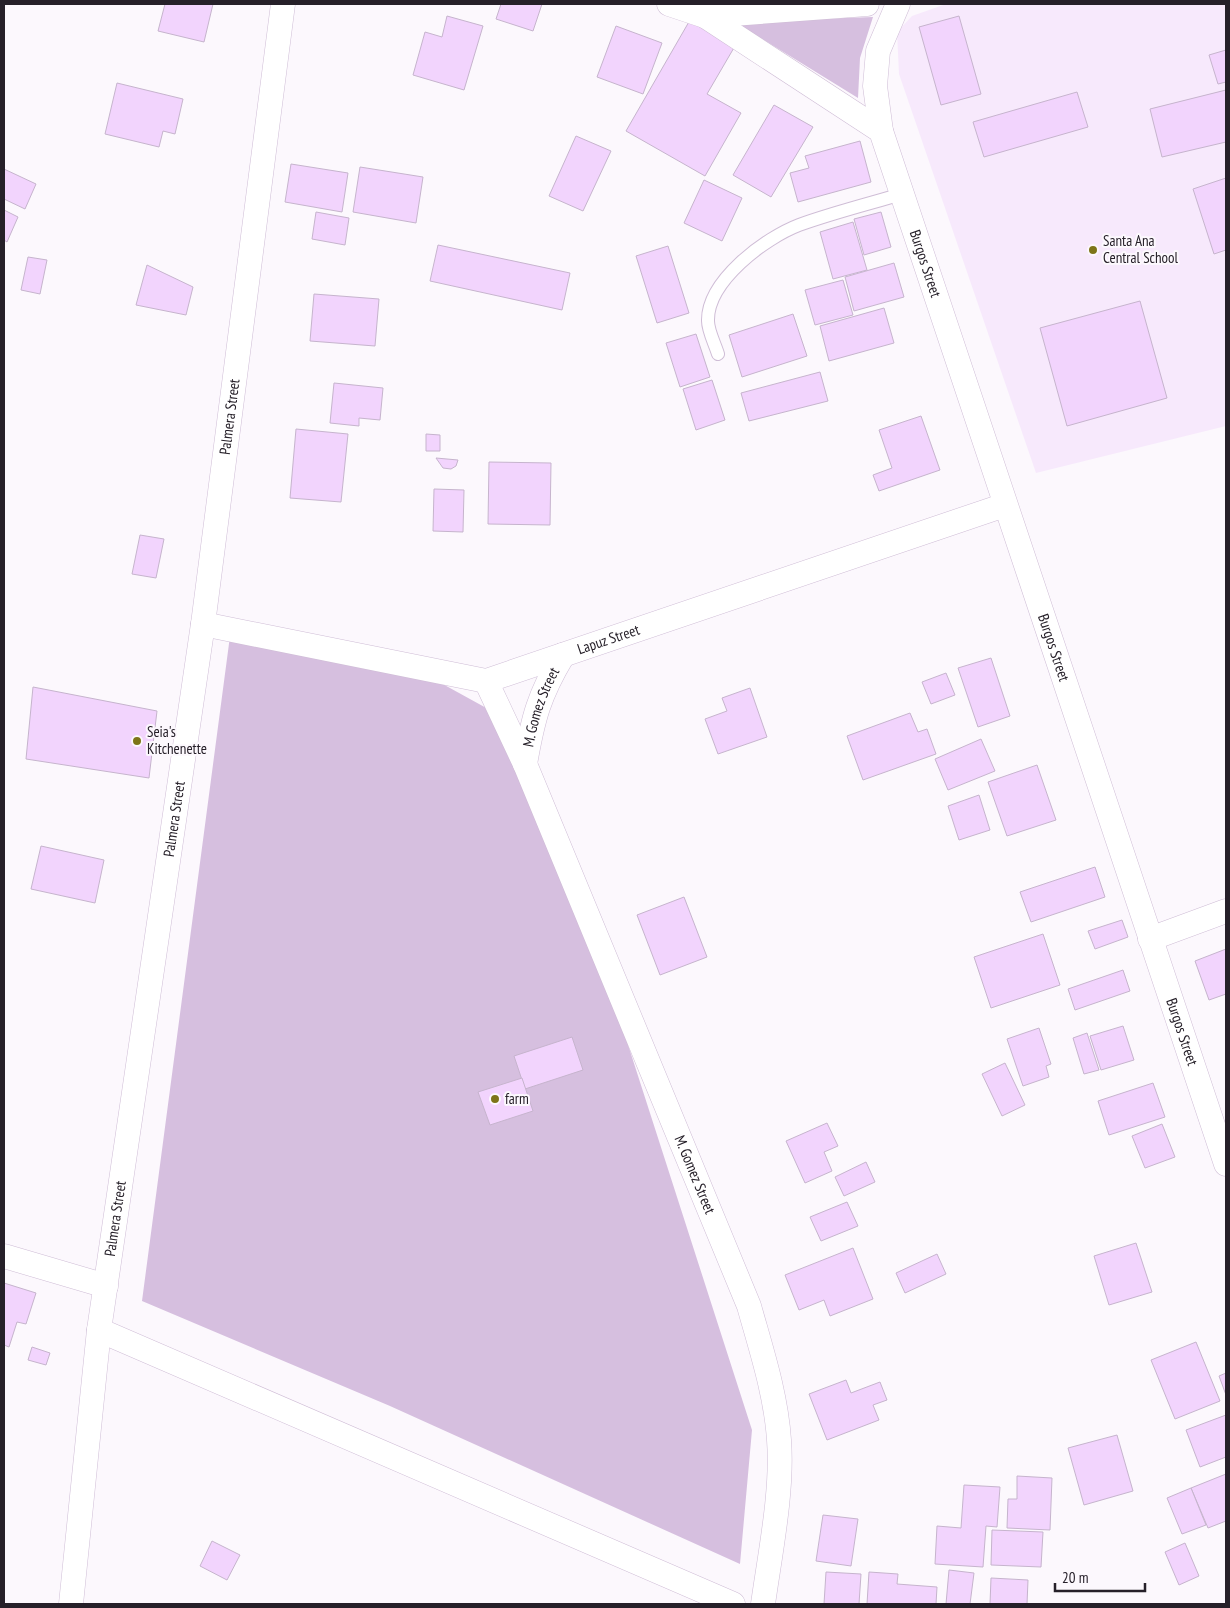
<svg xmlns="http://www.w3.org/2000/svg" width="1230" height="1608" font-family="'PT Sans Narrow',sans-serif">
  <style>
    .built { fill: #f7e9fc }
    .green { fill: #d6bfdf }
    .building { fill: #f2d4fd; stroke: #c6b4cd }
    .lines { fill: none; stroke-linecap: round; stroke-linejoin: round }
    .service-casing { stroke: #cfbdd6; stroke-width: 14 }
    .minor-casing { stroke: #cfbdd6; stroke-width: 25 }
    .service { stroke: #fff; stroke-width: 12 }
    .minor { stroke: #fff; stroke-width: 24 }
    .poi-dot { fill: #7d7518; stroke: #fcf8fd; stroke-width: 2 }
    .labels { text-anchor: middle; stroke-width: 4; stroke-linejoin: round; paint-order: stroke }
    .poi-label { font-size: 15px; fill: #262029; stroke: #fcf8fd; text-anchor: start }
    .street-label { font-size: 15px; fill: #262029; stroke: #fcf8fd }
  </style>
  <rect width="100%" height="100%" fill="#fcf8fd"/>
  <path class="built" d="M946,4H1226V426L1036,473L899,74L897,32L912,16Z"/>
  <g class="green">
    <path d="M873,17L860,58L858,98L735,22Z"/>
    <path d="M232,621L390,655L499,715L621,1023L752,1430L740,1564L390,1406L142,1301Z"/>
  </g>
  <g class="building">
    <path d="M165,4H213L204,42L158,31Z"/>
    <path d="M501,4H542L533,31L496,19Z"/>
    <path d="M447,16L483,26L464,90L413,75L425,32L442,37Z"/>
    <path d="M959,16L981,94L941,105L919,27Z"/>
    <path d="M690,20L735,46L707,94L741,113L705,176L626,131Z"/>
    <path d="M616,26L662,43L643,94L597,77Z"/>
    <path d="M1226,50V82L1218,84L1209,55Z"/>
    <path d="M117,83L183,99L175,134L163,131L159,147L105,134Z"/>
    <path d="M1226,90V142L1162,157L1150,109Z"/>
    <path d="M1077,92L1088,127L984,157L973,122Z"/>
    <path d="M774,105L813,127L771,197L733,175Z"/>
    <path d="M576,136L611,151L583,211L549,196Z"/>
    <path d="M860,141L871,182L798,202L790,173L809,168L805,156Z"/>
    <path d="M291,164L348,173L342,212L285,202Z"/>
    <path d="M360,167L423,177L416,223L353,212Z"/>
    <path d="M4,169L36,184L25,209L4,199Z"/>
    <path d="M1226,178V250L1214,254L1193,189Z"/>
    <path d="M704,180L742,198L722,241L684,223Z"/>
    <path d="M4,210L18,217L7,242L4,240Z"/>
    <path d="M316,212L349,218L345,245L312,239Z"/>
    <path d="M881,212L891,247L864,255L854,219Z"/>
    <path d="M853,222L867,270L833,279L820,232Z"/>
    <path d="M438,245L570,273L562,310L430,281Z"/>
    <path d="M668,246L689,313L657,323L636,256Z"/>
    <path d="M28,257L47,260L40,294L21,290Z"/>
    <path d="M894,263L904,297L854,311L845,277Z"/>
    <path d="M147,265L193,287L186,315L136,305Z"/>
    <path d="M843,280L853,315L815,325L805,290Z"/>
    <path d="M314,294L379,299L375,346L310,341Z"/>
    <path d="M1140,301L1167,398L1067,426L1040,328Z"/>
    <path d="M884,308L894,343L829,361L820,326Z"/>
    <path d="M793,314L807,356L742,377L729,335Z"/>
    <path d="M696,334L710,377L680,387L666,343Z"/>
    <path d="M820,372L828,401L749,421L741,393Z"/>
    <path d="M712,380L725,420L696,430L683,389Z"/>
    <path d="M334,383L383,388L380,420L359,418V426L330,423Z"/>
    <path d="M921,416L940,470L879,491L873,475L892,468L879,430Z"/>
    <path d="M296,429L348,434L341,502L290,498Z"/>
    <path d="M426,434L440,435V451H426Z"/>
    <path d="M436,458L458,460L456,466L451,469L443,468Z"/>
    <path d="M489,462L551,463L550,525L488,524Z"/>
    <path d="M434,489L464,490L463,532L433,531Z"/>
    <path d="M140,535L164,539L156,578L132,574Z"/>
    <path d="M991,658L1010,716L978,727L958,668Z"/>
    <path d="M946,673L955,695L931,704L922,682Z"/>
    <path d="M33,687L157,711L149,778L26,759Z"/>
    <path d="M750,688L767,737L718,754L705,719L727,711L722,698Z"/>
    <path d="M910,713L918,732L927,729L936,754L863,780L847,736Z"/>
    <path d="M981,739L995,771L948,790L935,759Z"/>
    <path d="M1037,765L1056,820L1007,836L988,782Z"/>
    <path d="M979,795L990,830L959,840L948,806Z"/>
    <path d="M41,846L104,860L95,903L31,889Z"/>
    <path d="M1095,867L1105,897L1031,922L1020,892Z"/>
    <path d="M684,897L707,957L660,975L637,915Z"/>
    <path d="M1122,920L1128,937L1095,949L1088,931Z"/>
    <path d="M1043,934L1060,985L991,1008L974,957Z"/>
    <path d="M1226,949V994L1209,1000L1195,961Z"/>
    <path d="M1123,970L1130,991L1075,1010L1068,989Z"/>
    <path d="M1123,1026L1134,1060L1101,1070L1090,1036Z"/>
    <path d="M1039,1028L1051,1064L1046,1066L1049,1077L1023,1086L1007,1039Z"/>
    <path d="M1087,1033L1099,1070L1084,1074L1073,1038Z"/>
    <path d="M572,1037L583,1070L525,1089L514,1056Z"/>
    <path d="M1005,1063L1025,1105L1002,1116L982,1074Z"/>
    <path d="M522,1078L533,1111L490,1125L478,1092Z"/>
    <path d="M1153,1083L1165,1117L1109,1135L1098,1101Z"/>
    <path d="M827,1123L838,1146L824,1152L832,1171L805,1183L786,1141Z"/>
    <path d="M1162,1124L1175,1157L1145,1168L1132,1136Z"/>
    <path d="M866,1162L875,1182L844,1196L835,1177Z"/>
    <path d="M847,1202L858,1226L821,1241L810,1217Z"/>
    <path d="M1136,1243L1152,1292L1109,1305L1094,1256Z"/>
    <path d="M853,1248L873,1299L830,1316L824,1300L799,1310L785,1275Z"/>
    <path d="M937,1254L946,1274L905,1293L896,1273Z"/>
    <path d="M4,1283L36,1293L26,1324L17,1322L9,1347L4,1345Z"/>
    <path d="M1196,1342L1220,1401L1175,1419L1151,1360Z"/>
    <path d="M32,1347L50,1353L46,1365L28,1360Z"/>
    <path d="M1226,1373V1395L1219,1376Z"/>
    <path d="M846,1380L851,1393L880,1382L887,1400L873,1405L879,1420L827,1440L809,1394Z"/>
    <path d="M1226,1415V1457L1200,1467L1186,1430Z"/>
    <path d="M1117,1435L1133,1491L1084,1505L1068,1448Z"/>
    <path d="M1226,1474V1521L1208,1528L1191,1488Z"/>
    <path d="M1017,1476L1052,1478L1050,1530L1007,1528L1008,1499H1017Z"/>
    <path d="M964,1485L1000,1487L997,1527L986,1526L983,1567L935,1564L937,1526L961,1528Z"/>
    <path d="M1191,1488L1206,1525L1182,1534L1167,1498Z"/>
    <path d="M823,1515L858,1519L851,1566L816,1561Z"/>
    <path d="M992,1530L1043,1532L1041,1567L991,1565Z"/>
    <path d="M212,1541L240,1555L227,1580L200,1566Z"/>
    <path d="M1185,1543L1199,1576L1179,1585L1165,1552Z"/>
    <path d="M949,1570L974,1573L970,1604H946Z"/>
    <path d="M826,1572L861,1574L859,1604H824Z"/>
    <path d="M869,1572L898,1574L897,1584L937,1587L936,1604H867Z"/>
    <path d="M991,1578L1028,1580L1027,1604H990Z"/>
  </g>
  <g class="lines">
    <g class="service-casing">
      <path id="service" d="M718,354C715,344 708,331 708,321C707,281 765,238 799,225C832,213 868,204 902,194"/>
    </g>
    <g class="minor-casing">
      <g id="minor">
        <path d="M669,4L705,16L867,4"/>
        <path id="s1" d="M705,16L881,131L1226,1164"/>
        <path d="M881,131L875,86L878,51L898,4"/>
        <path id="s2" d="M203,624L486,681L1005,505"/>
        <path id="s3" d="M486,681L525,764L749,1306C761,1349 776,1394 779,1440C783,1490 770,1554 763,1604"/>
        <path id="s4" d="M525,764C533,718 539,695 563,655"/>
        <path d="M1150,939L1226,911"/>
        <path d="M4,1256L106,1286"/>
        <path d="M99,1330L733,1604"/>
        <path id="s5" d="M71,1604L99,1330L203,624L283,4"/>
      </g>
    </g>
    <use href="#service" class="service"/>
    <use href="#minor" class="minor"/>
  </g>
  <g class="poi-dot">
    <circle cx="1093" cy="250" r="5"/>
    <circle cx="137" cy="741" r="5"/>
    <circle cx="495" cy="1099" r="5"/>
  </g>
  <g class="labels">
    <g class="poi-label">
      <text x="1103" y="246">Santa Ana<tspan x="1103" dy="17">Central School</tspan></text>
      <text x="147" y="737">Seia's<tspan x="147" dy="17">Kitchenette</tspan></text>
      <text x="505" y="1104">farm</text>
    </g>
    <g class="street-label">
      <text dy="5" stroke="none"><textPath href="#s1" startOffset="350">Burgos Street</textPath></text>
      <text dy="5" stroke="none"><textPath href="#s5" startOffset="1198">Palmera Street</textPath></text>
      <text dy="5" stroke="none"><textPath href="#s2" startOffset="418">Lapuz Street</textPath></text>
      <text dy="5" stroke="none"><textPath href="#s1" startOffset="755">Burgos Street</textPath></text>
      <text dy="5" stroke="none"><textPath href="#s4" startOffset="59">M. Gomez Street</textPath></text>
      <text dy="5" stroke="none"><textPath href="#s5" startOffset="792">Palmera Street</textPath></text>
      <text dy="5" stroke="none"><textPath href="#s1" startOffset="1160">Burgos Street</textPath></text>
      <text dy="5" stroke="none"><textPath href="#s3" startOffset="536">M. Gomez Street</textPath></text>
      <text dy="5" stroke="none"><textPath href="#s5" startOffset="388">Palmera Street</textPath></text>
    </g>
  </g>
  <rect width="1230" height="1608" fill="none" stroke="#262029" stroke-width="10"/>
  <path d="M1055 1583v8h90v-8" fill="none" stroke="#262029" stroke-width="2.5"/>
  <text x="1062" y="1583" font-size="15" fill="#262029" stroke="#fcf8fd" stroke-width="4" paint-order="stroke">20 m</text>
</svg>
